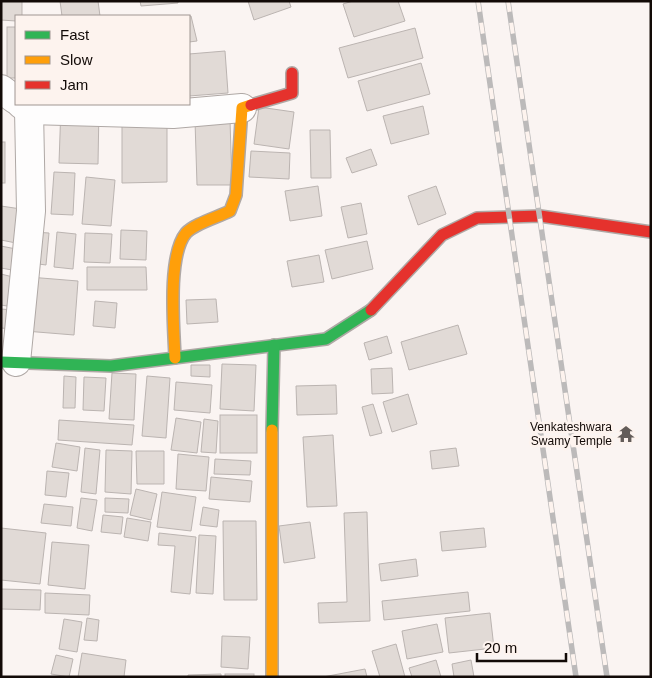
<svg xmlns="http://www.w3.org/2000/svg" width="652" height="678" font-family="Arial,sans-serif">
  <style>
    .building { fill: #e1dad6; stroke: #bbb4b1 }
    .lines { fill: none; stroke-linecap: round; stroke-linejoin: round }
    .street-casing { stroke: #afa8a5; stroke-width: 30 }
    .fast-casing { stroke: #afa8a5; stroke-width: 14 }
    .slow-casing { stroke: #afa8a5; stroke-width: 14 }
    .jam-casing { stroke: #afa8a5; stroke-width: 14 }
    .street { stroke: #fefdfd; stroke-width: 28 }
    .fast { stroke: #30b455; stroke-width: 11 }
    .slow { stroke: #ff9f0a; stroke-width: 11 }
    .jam { stroke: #e5322d; stroke-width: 11 }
    .rail-casing { stroke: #bcbaba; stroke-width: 5.5 }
    .rail { stroke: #fdf3ee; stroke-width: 4; stroke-dasharray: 11; stroke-linecap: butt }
    .labels { text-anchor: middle; stroke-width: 5; stroke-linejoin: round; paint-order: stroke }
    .poi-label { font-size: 12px; fill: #120a07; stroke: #fdf3ee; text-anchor: end }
  </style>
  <rect width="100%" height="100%" fill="#faf4f2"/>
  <g class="building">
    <path d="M1,1H22V16H16V21L1,20Z"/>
    <path d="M60,1H98L100,16H62Z"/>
    <path d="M140,1H178V3L141,6Z"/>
    <path d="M248,1H289L291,7L254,20Z"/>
    <path d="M353,1H398L405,21L354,37L343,4Z"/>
    <path d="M189,16H191L197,41L189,42Z"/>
    <rect x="7" y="27" width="9" height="51"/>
    <path d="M415,28L423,58L348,78L339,48Z"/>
    <path d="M225,51L228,93L189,96V54Z"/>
    <path d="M421,63L430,94L367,111L358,81Z"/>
    <path d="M61,106L99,108L98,164L59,163Z"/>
    <path d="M423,106L429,134L391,144L383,116Z"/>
    <path d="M259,107L294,112L289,149L254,144Z"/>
    <path d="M230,120L232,185H197L195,121Z"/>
    <path d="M167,121V182L122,183V122Z"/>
    <path d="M310,130H330L331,178H311Z"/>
    <rect x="1" y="142" width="4" height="41"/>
    <path d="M371,149L377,165L352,173L346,158Z"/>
    <path d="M251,151L290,153L289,179L249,177Z"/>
    <path d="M54,172L75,173L73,215L51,214Z"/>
    <path d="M86,177L115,180L111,226L82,224Z"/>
    <path d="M318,186L322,216L290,221L285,191Z"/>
    <path d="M436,186L446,214L418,225L408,196Z"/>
    <path d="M361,203L367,234L348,238L341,207Z"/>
    <path d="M1,206L21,209L16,243L1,240Z"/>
    <path d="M121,230L147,231L146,260L120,259Z"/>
    <path d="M34,232L49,233L46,265L31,263Z"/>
    <path d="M57,232L76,234L73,269L54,267Z"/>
    <path d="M85,233L112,234L110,263L84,262Z"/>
    <path d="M367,241L373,269L332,279L325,250Z"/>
    <path d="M1,246L16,249L12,270L1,268Z"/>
    <path d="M319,255L324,282L292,287L287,261Z"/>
    <path d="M87,267H146L147,290H87Z"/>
    <path d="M1,274L13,277L7,306L1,305Z"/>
    <path d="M29,277L78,281L74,335L25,331Z"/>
    <path d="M216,299L218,322L187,324L186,300Z"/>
    <path d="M95,301L117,303L115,328L93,326Z"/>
    <path d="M1,309L13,310L12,329L1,328Z"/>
    <path d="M458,325L467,354L409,370L401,342Z"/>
    <path d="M387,336L392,353L369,360L364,343Z"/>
    <path d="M222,364L256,365L254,411L220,409Z"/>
    <path d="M191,365H210V377L191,376Z"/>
    <path d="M392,368L393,393L372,394L371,369Z"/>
    <path d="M112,373L136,374L134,420L109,419Z"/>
    <path d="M64,376L76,377L75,408H63Z"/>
    <path d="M147,376L170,378L166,438L142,436Z"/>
    <path d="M84,377L106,378L104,411L83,410Z"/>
    <path d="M176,382L212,385L210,413L174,410Z"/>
    <path d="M336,385L337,414L297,415L296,386Z"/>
    <path d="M408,394L417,424L392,432L383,402Z"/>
    <path d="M373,404L382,433L370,436L362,407Z"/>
    <rect x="220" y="415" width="37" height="38"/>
    <path d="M176,418L201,422L197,453L171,450Z"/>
    <path d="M204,419L218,421L216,453L201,452Z"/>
    <path d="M59,420L134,425L132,445L58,440Z"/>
    <path d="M333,435L337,506L307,507L303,437Z"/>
    <path d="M56,443L80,447L77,471L52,467Z"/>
    <path d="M85,448L100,450L96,494L81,492Z"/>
    <path d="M456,448L459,466L432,469L430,451Z"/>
    <path d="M106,450L132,451L131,494L105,492Z"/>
    <path d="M136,451H164V484H137Z"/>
    <path d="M178,454L209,457L206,491L176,489Z"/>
    <path d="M215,459L251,461L250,475L214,474Z"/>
    <path d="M47,471L69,473L66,497L45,495Z"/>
    <path d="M211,477L252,481L250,502L209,499Z"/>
    <path d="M136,489L157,494L151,520L130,515Z"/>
    <path d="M162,492L196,497L191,531L157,527Z"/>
    <path d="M81,498L97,500L92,531L77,528Z"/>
    <path d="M105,498L129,499L128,513L105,512Z"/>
    <path d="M44,504L73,507L71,526L41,523Z"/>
    <path d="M203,507L219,510L217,527L200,525Z"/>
    <path d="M367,512L370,621L319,623L318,603L347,602L344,513Z"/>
    <path d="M103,515L123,517L121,534L101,532Z"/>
    <path d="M127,518L151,522L148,541L124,537Z"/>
    <path d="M223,521H256L257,600H224Z"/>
    <path d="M310,522L315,558L284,563L279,526Z"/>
    <path d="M1,528L46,533L40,584L1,580Z"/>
    <path d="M484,528L486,547L442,551L440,532Z"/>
    <path d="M159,533L196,537L190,594L171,592L175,546L158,545Z"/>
    <path d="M199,535L216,536L213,594L196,593Z"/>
    <path d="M52,542L89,545L85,589L48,585Z"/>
    <path d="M416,559L418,576L381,581L379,564Z"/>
    <path d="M1,589L41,590L40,610L1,609Z"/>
    <path d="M468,592L470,611L384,620L382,601Z"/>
    <path d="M45,593L90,595L89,615L45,613Z"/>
    <path d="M490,613L494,648L449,653L445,618Z"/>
    <path d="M87,618L99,620L97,641L84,640Z"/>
    <path d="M64,619L82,622L77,652L59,649Z"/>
    <path d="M437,624L443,652L407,659L402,631Z"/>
    <path d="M222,636L250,637L248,669L221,667Z"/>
    <path d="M396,644L405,677H380L372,651Z"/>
    <path d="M82,653L126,660L124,677H78Z"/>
    <path d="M56,655L73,659L69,677L51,674Z"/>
    <path d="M436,660L441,677H412L409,668Z"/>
    <path d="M471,660L474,677H454L452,664Z"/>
    <path d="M365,669L367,677H323Z"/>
    <path d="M221,674V677H188V675Z"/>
    <rect x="225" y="674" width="29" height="3"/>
  </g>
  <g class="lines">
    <g class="street-casing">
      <g id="street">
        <path d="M1,89L16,100"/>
        <path d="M21,104L29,110L173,114L242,108"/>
        <path d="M16,362L31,211L29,110"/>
      </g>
    </g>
    <g class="fast-casing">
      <g id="fast">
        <path d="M1,362L111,366L326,339L371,310"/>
        <path d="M272,430L274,345"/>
      </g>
    </g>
    <g class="slow-casing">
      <g id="slow">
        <path d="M175,358C174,329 167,256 186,233C194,224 218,217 230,211L236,195L242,108L251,105"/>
        <path d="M272,677V430"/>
      </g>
    </g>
    <g class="jam-casing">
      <g id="jam">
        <path d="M251,105L292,93V73"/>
        <path d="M371,310L442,235L477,218L540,216L651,232"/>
      </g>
    </g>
    <use href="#street" class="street"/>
    <use href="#fast" class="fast"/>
    <use href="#slow" class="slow"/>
    <use href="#jam" class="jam"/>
    <g class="rail-casing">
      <g id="rail">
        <path d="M478,1L576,677"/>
        <path d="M508,1L607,677"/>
      </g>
    </g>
    <use href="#rail" class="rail"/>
  </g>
  <defs>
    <g id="temple-bare" transform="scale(1.35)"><path d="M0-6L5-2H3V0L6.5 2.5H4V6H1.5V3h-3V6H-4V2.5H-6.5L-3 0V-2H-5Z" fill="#635c59" stroke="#fdf3ee" stroke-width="2.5" paint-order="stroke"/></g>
  </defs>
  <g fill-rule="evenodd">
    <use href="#temple-bare" x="626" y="434"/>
  </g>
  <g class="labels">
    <g class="poi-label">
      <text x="612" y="431">Venkateshwara<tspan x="612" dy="14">Swamy Temple</tspan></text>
    </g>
  </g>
  <rect width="652" height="678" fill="none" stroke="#120a07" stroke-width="5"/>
  <rect x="15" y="15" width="175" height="90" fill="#fdf3ee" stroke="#9f9692"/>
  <rect x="25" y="31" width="25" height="8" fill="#30b455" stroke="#9f9692"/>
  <text x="60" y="40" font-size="15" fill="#120a07">Fast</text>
  <rect x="25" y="56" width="25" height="8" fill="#ff9f0a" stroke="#9f9692"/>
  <text x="60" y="65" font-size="15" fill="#120a07">Slow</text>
  <rect x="25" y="81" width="25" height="8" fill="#e5322d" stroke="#9f9692"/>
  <text x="60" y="90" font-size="15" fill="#120a07">Jam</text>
  <path d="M477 653v8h89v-8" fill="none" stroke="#120a07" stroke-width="2.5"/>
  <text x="484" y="653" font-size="15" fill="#120a07" stroke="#fdf3ee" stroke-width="4" paint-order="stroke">20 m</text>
</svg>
